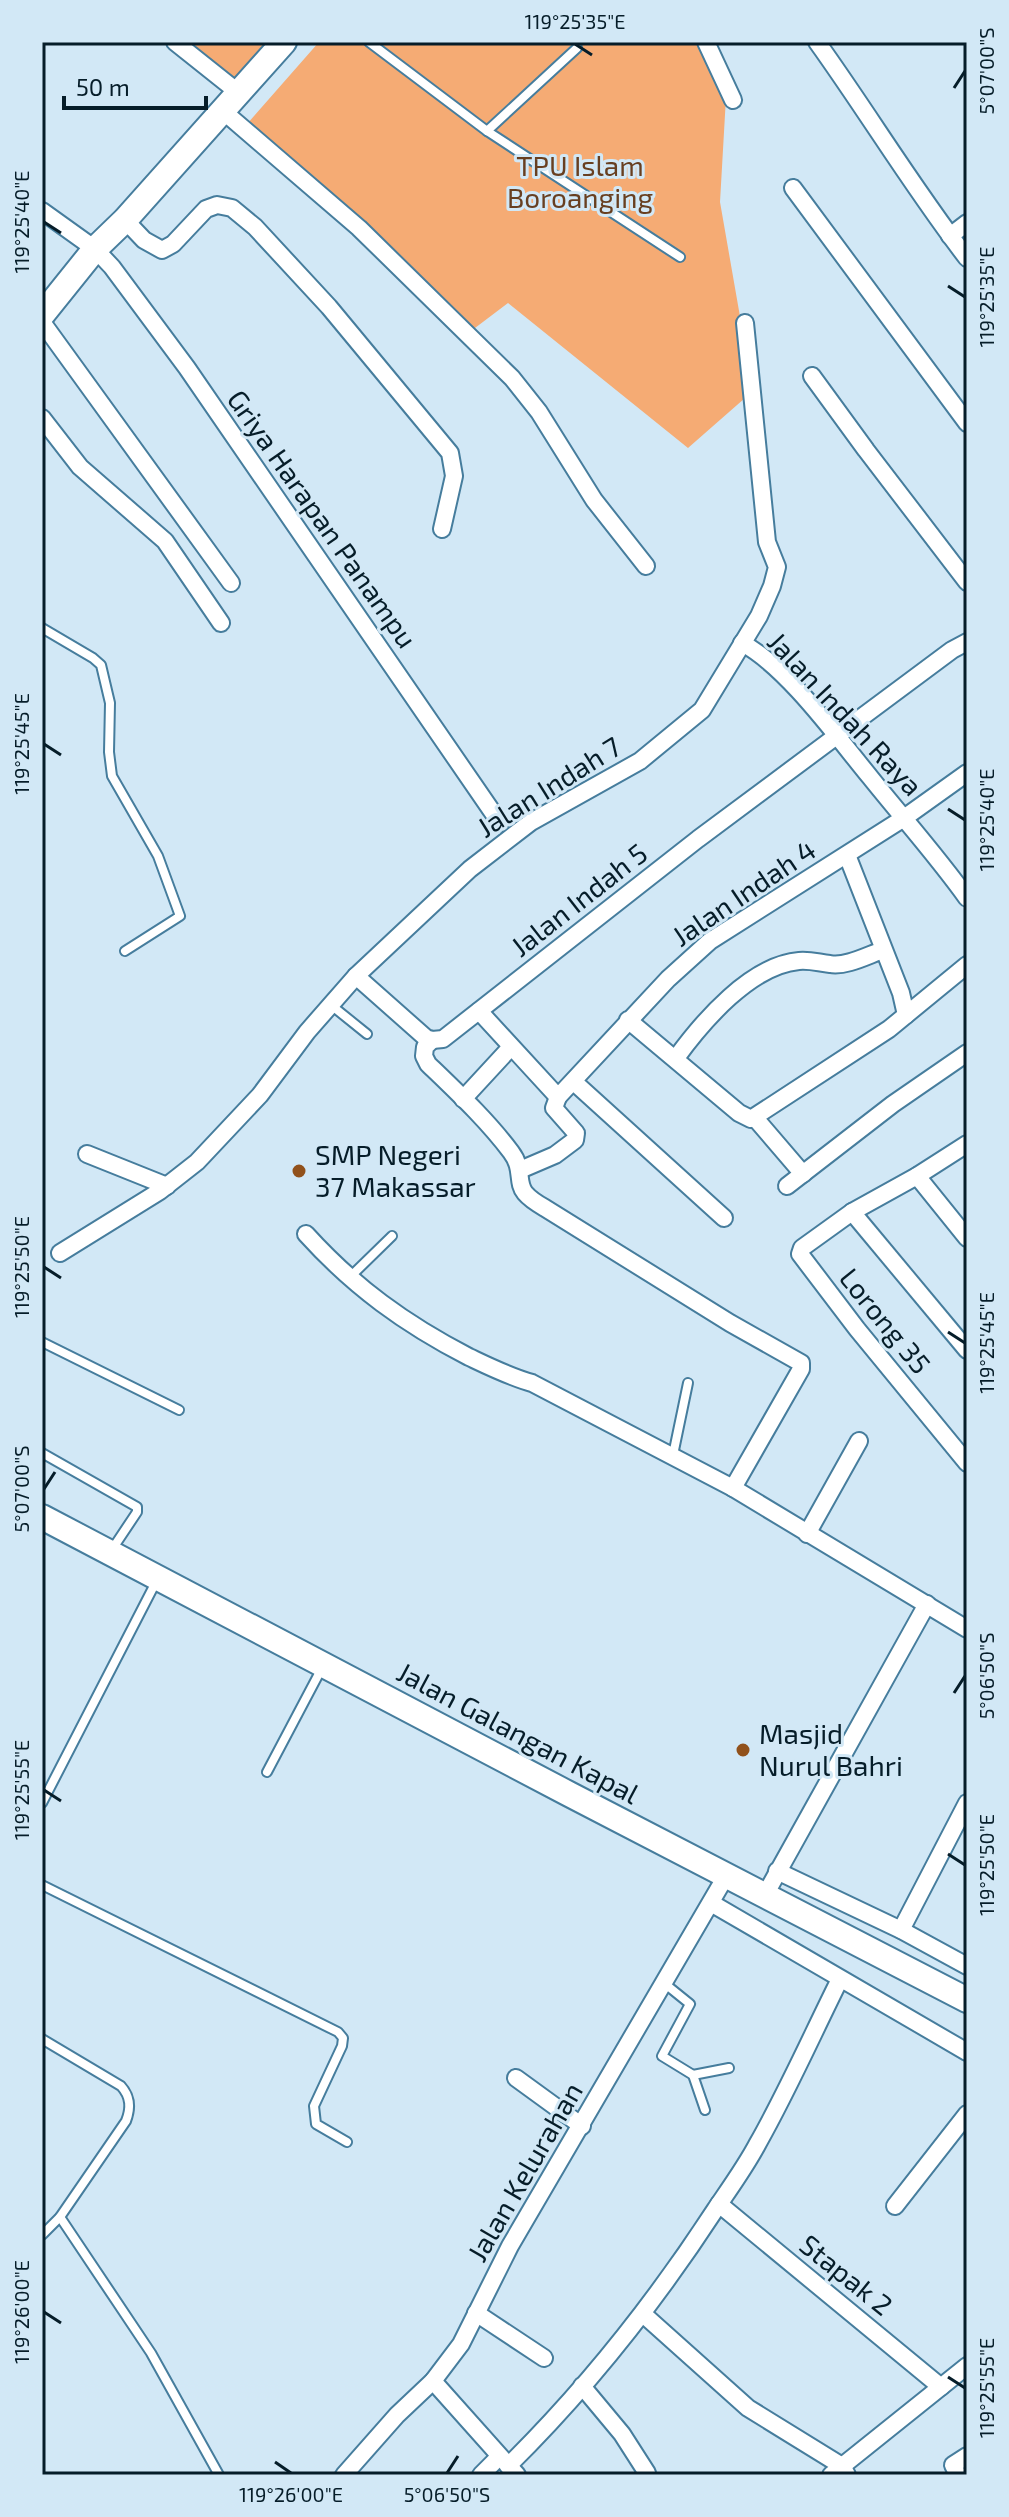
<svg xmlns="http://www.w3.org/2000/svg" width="1009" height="2517" font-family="'Exo 2',sans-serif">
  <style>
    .green { fill: #f5ab74 }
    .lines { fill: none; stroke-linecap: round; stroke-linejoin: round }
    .service-casing { stroke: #467d9d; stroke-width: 12 }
    .minor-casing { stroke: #467d9d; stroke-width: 20 }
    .secondary-casing { stroke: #467d9d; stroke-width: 28 }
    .service { stroke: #fff; stroke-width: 8 }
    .minor { stroke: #fff; stroke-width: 16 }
    .secondary { stroke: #fff; stroke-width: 24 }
    .ticks { fill: none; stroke: #061d29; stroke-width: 3 }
    .poi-dot { fill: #91511b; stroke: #d2e8f6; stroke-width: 3 }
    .labels { text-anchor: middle; stroke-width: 6; stroke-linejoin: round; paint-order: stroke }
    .park-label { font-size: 28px; fill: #683f20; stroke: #d2e8f6 }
    .street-label { font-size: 28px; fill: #061d29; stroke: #d2e8f6 }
    .poi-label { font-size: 28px; fill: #061d29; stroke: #d2e8f6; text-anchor: start }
    .neatline { fill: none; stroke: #061d29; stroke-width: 3 }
    .ticks-label { font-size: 20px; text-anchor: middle; fill: #061d29 }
  </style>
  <rect width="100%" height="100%" fill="#d2e8f6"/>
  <g class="green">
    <path d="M176,42H273L236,88Z"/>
    <path d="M319,42H701L726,97L720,202L753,391L688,448L508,303L471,331L240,132Z"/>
  </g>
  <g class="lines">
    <g class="service-casing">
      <g id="service">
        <path d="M369,42L487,131L680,257"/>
        <path d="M487,131L577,48"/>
        <path d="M42,628L93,658L101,665L110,703L109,752L112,776L158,856L180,916L125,951"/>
        <path d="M331,1005L367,1034"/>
        <path d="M350,1277L392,1236"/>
        <path d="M42,1342L179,1410"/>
        <path d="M42,1453L137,1507V1512L111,1551"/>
        <path d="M673,1455L688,1383"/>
        <path d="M267,1772L323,1666"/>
        <path d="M42,1803L157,1580"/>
        <path d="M42,1885L338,2032L343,2038L342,2046L314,2106L316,2124L347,2142"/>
        <path d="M664,1983L690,2004L662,2056L693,2075L705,2110"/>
        <path d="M42,2039L121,2086C131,2097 131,2108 126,2121L60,2217L42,2235"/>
        <path d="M693,2075L729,2068"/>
        <path d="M60,2217L151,2353L219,2475"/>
      </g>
    </g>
    <g class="minor-casing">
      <g id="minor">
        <path d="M175,42L239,93"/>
        <path d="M706,42L733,100"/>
        <path d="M817,42C868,113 913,188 967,258"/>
        <path d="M223,111L359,228L512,378L539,412L594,500L646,566"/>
        <path d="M793,188L967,423"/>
        <path d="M42,211L95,249L112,267L187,368L500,823"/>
        <path d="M125,220L144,240L162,250L173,244L206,209L217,205L232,208L255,227L329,307L450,453L454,476L442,529"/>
        <path d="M950,236L967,223"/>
        <path d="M42,322L231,583"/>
        <path d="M812,376L866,450L967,582"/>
        <path d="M42,418L80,467L165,541L221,623"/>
        <path d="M742,643C787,667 837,737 870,777C902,817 937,856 967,898"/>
        <path d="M847,855L901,993L906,1015"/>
        <path d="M356,976L426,1038L432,1040L443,1039L698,839L952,650L967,642"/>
        <path d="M479,1011L558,1097L668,979L710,941L904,818L967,773"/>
        <path d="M628,1020L739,1113L751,1119L889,1029L967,965"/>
        <path d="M432,1040L425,1047L424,1056L428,1064C457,1092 487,1120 511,1152C524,1169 516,1182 525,1193C530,1199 538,1204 545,1208L730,1323L801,1363V1369L733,1488"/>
        <path d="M676,1058C703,1021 751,965 799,961C811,960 819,963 830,964C846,967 868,955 883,950"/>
        <path d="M574,1082L724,1218"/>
        <path d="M463,1099L511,1047"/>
        <path d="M755,1118L803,1174"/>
        <path d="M967,1144L917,1176L852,1212L802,1248L800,1254L857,1329L967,1463"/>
        <path d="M87,1154L167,1186"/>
        <path d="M520,1170L555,1155L575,1140L576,1133L554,1108L558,1097"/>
        <path d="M917,1176L967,1238"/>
        <path d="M787,1186L893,1104L967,1053"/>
        <path d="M852,1212L967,1350"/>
        <path d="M306,1234C354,1287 405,1324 469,1357C490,1367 510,1377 532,1383L733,1488L967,1629"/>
        <path d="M60,1253L160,1191L197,1162L260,1095L307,1032L356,976L470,869L531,822L640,761L702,710L759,616L772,586L777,567L767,542L745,323"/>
        <path d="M807,1534L859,1441"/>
        <path d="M777,1871L901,1930L967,1966"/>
        <path d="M765,1895L927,1604"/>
        <path d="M711,1903L967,2052"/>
        <path d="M901,1930L967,1803"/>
        <path d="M516,2078L582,2126"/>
        <path d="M719,2204L941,2387"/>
        <path d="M895,2206L967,2114"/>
        <path d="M476,2313L544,2358"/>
        <path d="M643,2314L748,2408L842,2466L847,2475"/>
        <path d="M433,2381L517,2475"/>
        <path d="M582,2386L622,2434L647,2473"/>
        <path d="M508,2466C587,2388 655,2302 715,2210C730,2188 746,2166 758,2143C788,2090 813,2033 840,1979"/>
        <path d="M344,2475L397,2415L433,2381L461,2344L510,2246L726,1876"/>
        <path d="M481,2475L499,2457"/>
        <path d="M831,2475L967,2366"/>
        <path d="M958,2475L953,2465L967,2456"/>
      </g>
    </g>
    <g class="secondary-casing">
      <g id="secondary">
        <path d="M42,315L95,249L125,220L284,42"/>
        <path d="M42,1517L569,1794L967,2000"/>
      </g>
    </g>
    <use href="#service" class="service"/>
    <use href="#minor" class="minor"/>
    <use href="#secondary" class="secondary"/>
  </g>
  <path class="ticks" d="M575,44L592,55M954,88L965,71M44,222L61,233M948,286L965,297M44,744L61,755M948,809L965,820M44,1267L61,1278M948,1332L965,1343M44,1489L55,1472M954,1693L965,1676M44,1790L61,1801M948,1854L965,1865M44,2312L61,2323M948,2377L965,2388M275,2462L291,2473M447,2473L458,2456"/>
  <g class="poi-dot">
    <circle cx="299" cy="1171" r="8"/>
    <circle cx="743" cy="1750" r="8"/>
  </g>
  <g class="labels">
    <g class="park-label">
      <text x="580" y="176">TPU Islam<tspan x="580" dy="32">Boroanging</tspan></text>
    </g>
    <g class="street-label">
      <text transform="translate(322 519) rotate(55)" y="10">Griya Harapan Panampu</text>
      <text transform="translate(845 714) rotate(47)" y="10">Jalan Indah Raya</text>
      <text transform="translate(549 787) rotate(-32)" y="10">Jalan Indah 7</text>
      <text transform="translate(744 893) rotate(-34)" y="10">Jalan Indah 4</text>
      <text transform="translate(579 900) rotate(-38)" y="10">Jalan Indah 5</text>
      <text transform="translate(885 1321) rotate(51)" y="10">Lorong 35</text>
      <text transform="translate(518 1733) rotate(28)" y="10">Jalan Galangan Kapal</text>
      <text transform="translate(525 2172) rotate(-60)" y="10">Jalan Kelurahan</text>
      <text transform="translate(846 2275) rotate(39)" y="10">Stapak 2</text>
    </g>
    <g class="poi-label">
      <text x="315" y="1165">SMP Negeri<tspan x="315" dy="32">37 Makassar</tspan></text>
      <text x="759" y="1744">Masjid<tspan x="759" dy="32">Nurul Bahri</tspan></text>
    </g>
  </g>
  <rect width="1009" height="2517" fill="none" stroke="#d2e8f6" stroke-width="88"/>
  <path d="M64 96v12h142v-12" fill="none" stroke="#061d29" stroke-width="4"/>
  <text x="76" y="96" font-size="24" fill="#061d29" stroke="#d2e8f6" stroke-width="6" paint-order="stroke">50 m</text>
  <rect x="44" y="44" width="921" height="2429" class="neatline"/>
  <g class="ticks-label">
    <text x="575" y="29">119°25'35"E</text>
    <text transform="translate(987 71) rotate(-90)" y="7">5°07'00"S</text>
    <text transform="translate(22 222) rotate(-90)" y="7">119°25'40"E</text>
    <text transform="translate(987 297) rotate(-90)" y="7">119°25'35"E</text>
    <text transform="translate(22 744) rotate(-90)" y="7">119°25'45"E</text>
    <text transform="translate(987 820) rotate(-90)" y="7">119°25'40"E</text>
    <text transform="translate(22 1267) rotate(-90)" y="7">119°25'50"E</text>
    <text transform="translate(987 1343) rotate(-90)" y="7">119°25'45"E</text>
    <text transform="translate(22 1489) rotate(-90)" y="7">5°07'00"S</text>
    <text transform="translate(987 1676) rotate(-90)" y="7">5°06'50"S</text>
    <text transform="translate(22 1790) rotate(-90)" y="7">119°25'55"E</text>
    <text transform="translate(987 1865) rotate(-90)" y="7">119°25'50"E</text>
    <text transform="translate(22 2312) rotate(-90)" y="7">119°26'00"E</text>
    <text transform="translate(987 2388) rotate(-90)" y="7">119°25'55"E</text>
    <text x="291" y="2502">119°26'00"E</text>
    <text x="447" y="2502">5°06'50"S</text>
  </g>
</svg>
